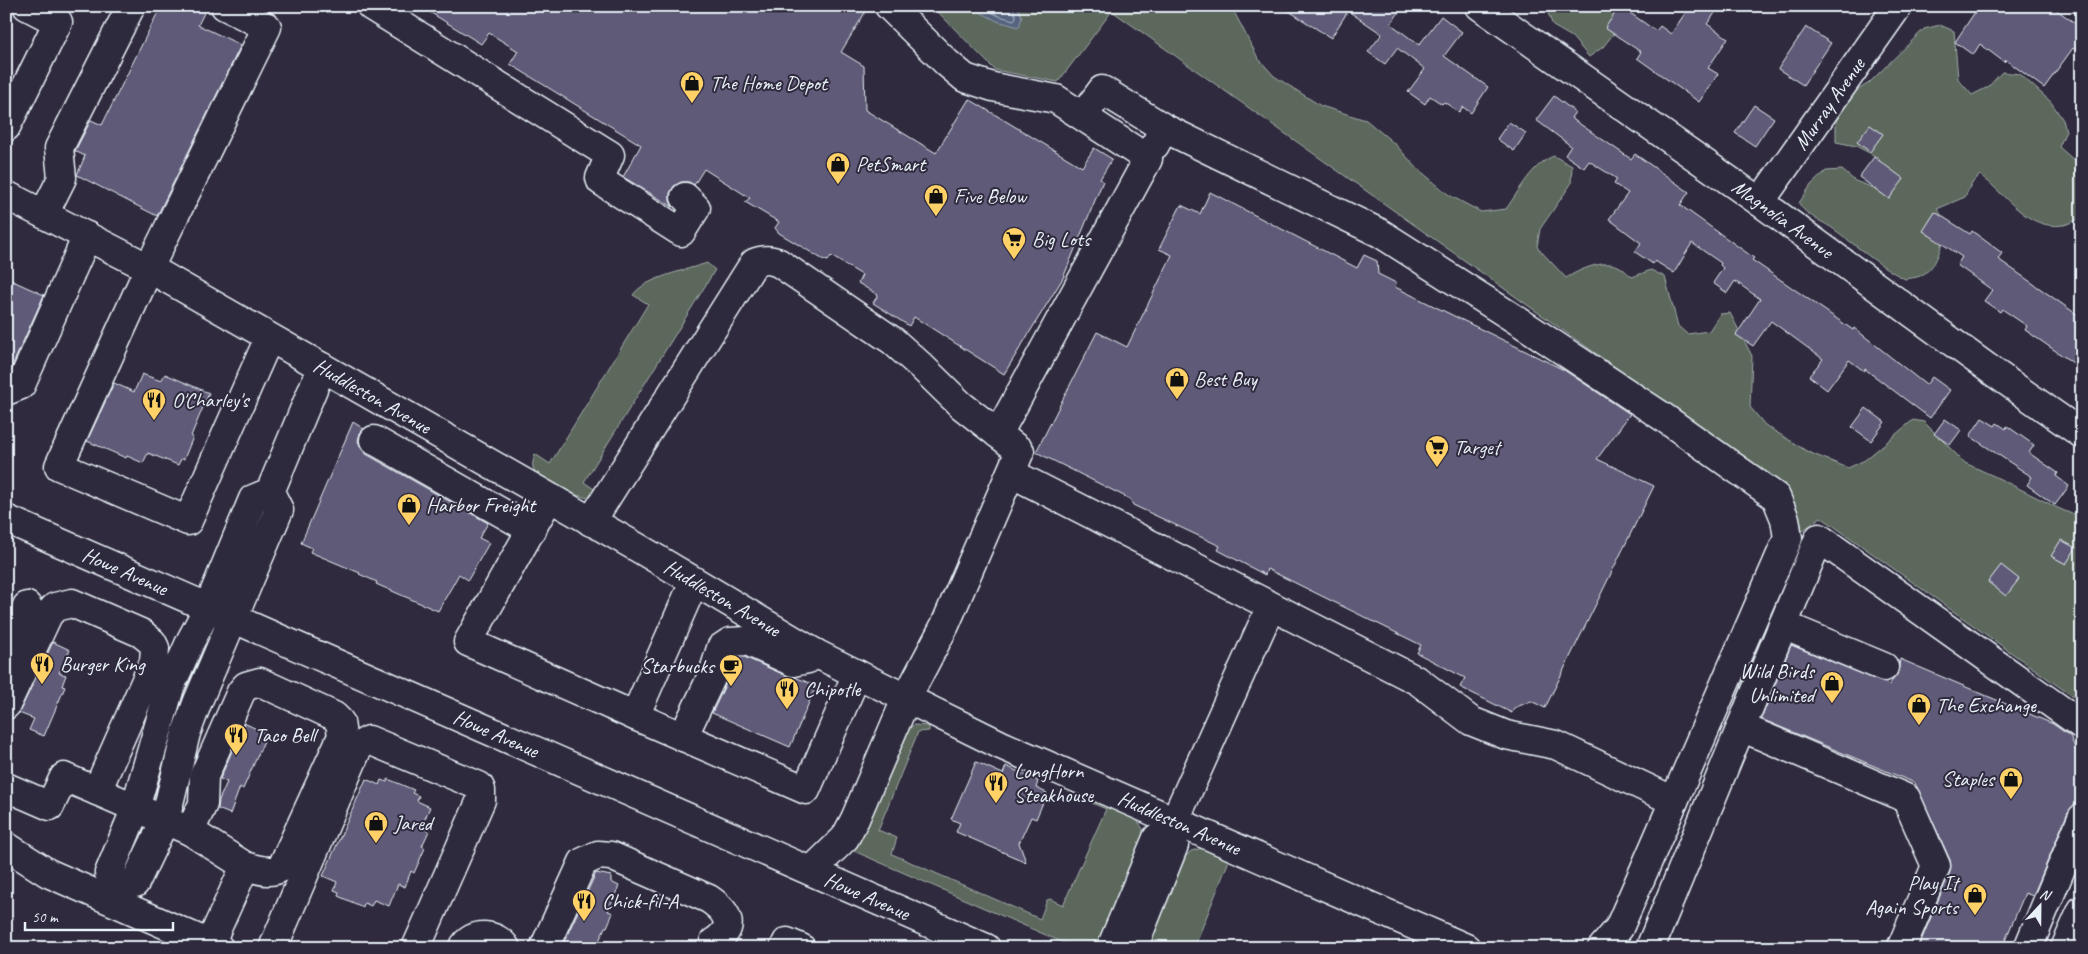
<svg xmlns="http://www.w3.org/2000/svg" width="2088" height="954" font-family="Caveat,sans-serif">
  <style>
    .green { fill: #5c675b; stroke: #a2acaa }
    .water { fill: #55637e; stroke: #909caf }
    .lines { fill: none; stroke-linecap: round; stroke-linejoin: round }
    .shore { stroke: #adb8c7; stroke-width: 1 }
    .building { fill: #5f5a77; stroke: #e8f1f8 }
    .minor-casing { stroke: #e8f1f8; stroke-width: 31 }
    .minor { stroke: #2f2a3d; stroke-width: 28 }
    .labels { text-anchor: middle; stroke-width: 4; stroke-linejoin: round; paint-order: stroke }
    .poi-label { font-size: 21px; fill: #e8f1f8; stroke: #2f2a3d; text-anchor: start }
    .street-label { font-size: 21px; fill: #e8f1f8; stroke: #2f2a3d }
  </style>
  <rect width="100%" height="100%" fill="#2f2a3d"/>
  <filter id="ink" filterUnits="userSpaceOnUse"><feTurbulence type="fractalNoise" baseFrequency=".02" numOctaves="2"/><feDisplacementMap in="SourceGraphic" scale="10" xChannelSelector="R" yChannelSelector="G"/><feConvolveMatrix kernelMatrix="1 2 1 2 8 2 1 2 1" color-interpolation-filters="sRGB"/></filter>
  <g filter="url(#ink)">
    <g class="green">
      <path d="M932,6H1231L1258,58L1274,76L1321,106L1366,120L1395,144L1417,168L1449,195L1481,212L1506,209C1519,191 1533,163 1554,156L1572,166L1571,184L1540,229L1537,247L1566,278C1579,270 1604,258 1620,267C1624,269 1628,274 1632,277L1651,270L1665,277L1678,326L1687,334L1709,331L1720,314L1730,313L1752,356L1750,407L1765,425L1808,452L1848,468L1865,460L1913,420L1924,422L1965,463L1996,477L2060,509L2072,514L2082,512V703L1821,517L1802,531C1799,514 1796,499 1783,486L1112,11L1058,82L995,70Z"/>
      <path d="M1553,6H1636L1603,47L1589,57L1572,37L1553,26L1548,13Z"/>
      <path d="M1940,25L1954,31L1958,79L1972,95L1988,87L2002,72L2020,74L2051,102L2063,120L2066,131L2059,147L2082,167V218C2076,220 2070,224 2063,225C2027,231 2005,193 1980,175L1971,184L1965,197L1937,209L1945,219C1943,238 1941,266 1920,276C1916,278 1909,278 1905,279C1879,266 1858,247 1835,230C1823,221 1805,216 1799,203L1811,185L1826,171L1842,170L1855,181L1874,188L1883,174L1879,158L1856,146L1836,142V121L1853,93L1869,83L1924,29Z"/>
      <path d="M707,263L715,270L584,482L597,491L588,498C574,495 540,482 534,470C531,465 534,459 535,454L550,464L648,304L633,295C644,278 687,270 707,263Z"/>
      <path d="M914,725L929,726V731L918,732L878,830L897,838L892,854L1040,919L1047,900L1050,899L1063,905L1106,809L1092,803V800L1135,817L1143,829L1142,839L1100,940L1082,947L1064,943L847,848L904,730Z"/>
      <path d="M1206,847L1227,856L1228,863L1194,948H1147L1186,856L1191,851Z"/>
    </g>
    <path class="water" d="M969,6H1017L1022,17L1019,27L997,21Z"/>
    <g class="lines">
      <path class="shore" d="M980,6L999,16L1014,20L1016,17L1012,6"/>
    </g>
    <g class="building">
      <path d="M161,6H196L205,11L198,25L241,45L157,216L77,175L85,156L75,151L91,120L102,125Z"/>
      <path d="M420,6H869L841,52L864,66L865,110L936,153L969,99L1082,167L1094,148L1112,159L1100,179L1103,181L1063,278L1004,374L914,317L909,326L873,303L878,295L858,283L862,275L831,256L828,261L822,259L779,233L775,228L779,222L745,202L750,198L704,169L694,185L689,182H681L674,186L670,193V201L673,207L640,187L623,177L641,145L510,64L518,51L489,33L481,44Z"/>
      <path d="M1281,6H1403L1391,24L1419,45L1441,16L1462,32L1444,56L1488,87L1471,113L1463,107L1459,112L1444,102L1442,104L1430,96L1425,104L1408,92L1425,69L1397,48L1385,64L1368,52L1382,34L1348,11L1331,38Z"/>
      <path d="M1620,6L1656,31L1660,26L1671,34L1690,6H1705L1715,13L1707,24L1728,38L1708,68L1718,74L1699,102L1637,58L1641,52L1605,28Z"/>
      <path d="M1979,6H2051L2082,28V55L2073,48L2044,88L2006,60L2004,62L1980,44L1973,55L1955,42Z"/>
      <path d="M1806,27L1831,43L1803,85L1778,69Z"/>
      <path d="M1554,96L1575,112L1571,118L1631,159L1635,154L1689,192L1680,205L1754,258L1752,260L1853,330L1854,328L1926,385L1932,377L1950,390L1930,418L1865,369L1864,371L1849,360L1827,390L1809,376L1823,359L1771,321L1753,346L1736,335L1760,299L1735,281L1727,293L1713,283L1723,268L1720,265L1721,263L1692,243L1674,273L1655,261L1653,264L1635,252L1641,243L1609,219L1628,193L1614,184L1617,179L1589,161L1584,168L1565,155L1571,146L1536,120Z"/>
      <path d="M1754,105L1774,118L1755,146L1735,133Z"/>
      <path d="M1509,122L1526,133L1514,151L1497,139Z"/>
      <path d="M1870,125L1883,134L1870,152L1857,142Z"/>
      <path d="M1874,157L1904,179L1889,199L1859,177Z"/>
      <path d="M1210,192L1357,268L1364,255L1377,261L1378,274L1396,283L1395,287L1564,370L1630,414L1597,459L1654,486L1545,708L1531,701L1514,708L1512,713L1460,687L1465,678L1417,653L1421,645L1267,569L1265,575L1218,550L1220,546L1133,505L1130,499L1036,452L1097,332L1127,347L1172,255L1159,249L1181,205L1200,214Z"/>
      <path d="M1935,212L1970,234L1972,231L2002,253L1998,259L2082,318V369L2025,330L2027,326L2002,309L2000,312L1984,301L1992,290L1957,265L1962,257L1923,231Z"/>
      <path d="M6,278L44,295L9,373L6,374Z"/>
      <path d="M142,374L161,381L165,374L209,393L191,436L193,437L184,459H181L178,465L148,453L143,463L127,456L126,458L87,441L114,383L134,392Z"/>
      <path d="M1866,408L1885,422L1871,441L1852,427Z"/>
      <path d="M1982,418L1995,426L1997,423L2006,429L2007,426L2034,445L2029,453L2058,473L2056,476L2069,486L2055,505L2027,485L2032,477L1970,436Z"/>
      <path d="M1945,419L1961,430L1950,445L1934,434Z"/>
      <path d="M353,422L364,429L360,433L358,441L361,448L366,454L488,523L479,538L489,543L468,580L459,574L438,611L376,584L377,582L359,574L360,573L310,552L312,548L301,543Z"/>
      <path d="M2061,540L2076,548L2066,564L2051,556Z"/>
      <path d="M2001,565L2019,579L2006,596L1988,582Z"/>
      <path d="M53,642L70,650L59,673L66,675L62,686L65,687L44,736L29,730L34,719L19,713Z"/>
      <path d="M1791,645L1889,685L1898,673L1900,659L2053,724L2070,736L2082,764V791L2076,804L2068,812L2033,896L2025,893L2002,948H1918L1950,872V860L1915,783L1761,719Z"/>
      <path d="M735,657H744L787,676L795,677L816,686L790,747L712,713L727,681Z"/>
      <path d="M244,723L267,734L243,789L240,787L230,814L218,809L219,800L227,782L220,779Z"/>
      <path d="M976,762L1003,774L1006,766L1038,781L1036,788L1047,793L1036,819L1031,817L1019,843L1026,862L956,832L960,823L951,819Z"/>
      <path d="M366,779L379,785L381,780L387,782L388,779L414,790L412,793L419,796L417,801L430,807L421,828L429,831L422,846L425,848L414,873L411,871L405,887L398,884L389,906L374,900L371,906L364,903L363,907L338,896L339,892L334,890L337,882L323,876Z"/>
      <path d="M596,873L611,876V882L619,886L608,911L613,913L607,927H605L596,948H561Z"/>
    </g>
    <g class="lines">
      <g class="minor-casing">
        <g id="minor">
          <path d="M225,6L267,27L149,268L59,466L188,521L269,338"/>
          <path d="M371,6L610,155L600,178L601,181L681,232L696,208L685,197"/>
          <path d="M889,6L947,63L965,78L993,87L1056,99L1148,159L998,434"/>
          <path id="s1" d="M1480,6L1760,202L1992,371L2082,434"/>
          <path d="M1083,116L1102,90L1164,128L1155,145"/>
          <path d="M6,127L58,22L27,6"/>
          <path d="M1164,128L1380,233L1529,328L1663,417L1776,497L1785,519L1788,538L1674,801"/>
          <path id="s2" d="M6,195L147,267L640,549L815,653L857,674L1001,745L1466,948"/>
          <path id="s3" d="M1760,202L1898,6"/>
          <path d="M44,214L62,178L59,148L131,6"/>
          <path d="M6,391L21,385L87,236"/>
          <path d="M374,440L532,530"/>
          <path d="M1011,473L1271,606L1175,820"/>
          <path d="M270,492L279,510L198,701L186,733L165,820L135,883L117,884L109,873L133,815L170,687L191,640L208,608L253,499L270,492L322,367"/>
          <path d="M549,498L468,642L635,716"/>
          <path id="s4" d="M6,519L986,948"/>
          <path d="M591,522L754,263C763,259 770,259 779,263L893,341L921,366L961,405L1020,451L945,625L906,699L855,819L845,838L811,871"/>
          <path d="M694,582L635,716L806,790L857,674"/>
          <path d="M1271,606L1418,681L1471,721L1506,735L1556,745L1674,801L1619,928L1602,948"/>
          <path d="M1783,625L1819,538L2082,725"/>
          <path d="M6,653L27,606"/>
          <path d="M6,705L48,615L55,607L72,603L141,633L152,642L155,648L154,662L97,791"/>
          <path d="M1741,727L1906,798L1936,866L1901,948"/>
          <path d="M683,737L713,674L721,648L730,642L747,641L793,662L808,659L815,653"/>
          <path d="M6,787L50,806L64,777L190,831L245,866L210,944"/>
          <path d="M190,831L203,804L204,776L241,692L246,686L260,682L334,716L340,722L342,736L282,867C271,875 257,869 245,866"/>
          <path d="M6,846L48,873L219,948"/>
          <path d="M273,948L357,750L360,745L369,740L479,786L481,790V800L416,948"/>
          <path d="M463,948C472,931 497,933 506,948"/>
          <path d="M544,948L583,862L598,855L611,856L709,899C728,912 737,927 714,942"/>
          <path d="M784,948L787,942L801,948"/>
          <path d="M1111,948L1157,838L1169,834L1174,845L1133,948"/>
          <path d="M1650,948L1783,625L1884,667"/>
          <path d="M2028,948L2082,818"/>
          <path d="M2065,948L2082,910"/>
        </g>
      </g>
      <use href="#minor" class="minor"/>
    </g>
  </g>
  <defs>
    <g id="shop-pin" transform="scale(1.25)"><path d="M0 17L-7.5 6A9.5 9.5 0 1 1 7.5 6Z" fill="#ffd166" stroke="#2f2a3d"/><path d="M-5-2.5h2.3a2.7 3.5 0 0 1 5.4 0H5L5.5 6h-11ZM-1.5-2.5h3a1.5 2.3 0 0 0-3 0Z" fill="#111"/></g>
    <g id="supermarket-pin" transform="scale(1.25)"><path d="M0 17L-7.5 6A9.5 9.5 0 1 1 7.5 6Z" fill="#ffd166" stroke="#2f2a3d"/><path d="M-6-5.5h2.5l.6 2H6L4.5 2H-2.5L-4.4-4H-6ZM-1.5 3.2a1.3 1.3 0 1 0 .1 0ZM3 3.2a1.3 1.3 0 1 0 .1 0Z" fill="#111"/></g>
    <g id="restaurant-pin" transform="scale(1.25)"><path d="M0 17L-7.5 6A9.5 9.5 0 1 1 7.5 6Z" fill="#ffd166" stroke="#2f2a3d"/><path d="M-5-6h1v4h1v-4h1v4h1v-4h1v5L-1.5 .5V6h-2V.5L-5-1ZM5-6V6H3V1.5H1.5Q1.5-4 5-6Z" fill="#111"/></g>
    <g id="cafe-pin" transform="scale(1.25)"><path d="M0 17L-7.5 6A9.5 9.5 0 1 1 7.5 6Z" fill="#ffd166" stroke="#2f2a3d"/><path d="M-5.5-4.5H6V0H3Q3 3.5 0 3.5H-2.5Q-5.5 3.5-5.5 0ZM3-3.2v2h1.7v-2ZM-6 4.5H4V6H-6Z" fill="#111"/></g>
  </defs>
  <g fill-rule="evenodd">
    <use href="#shop-pin" x="692" y="83"/>
    <use href="#shop-pin" x="838" y="164"/>
    <use href="#shop-pin" x="936" y="196"/>
    <use href="#supermarket-pin" x="1014" y="239"/>
    <use href="#shop-pin" x="1177" y="379"/>
    <use href="#restaurant-pin" x="154" y="400"/>
    <use href="#supermarket-pin" x="1437" y="447"/>
    <use href="#shop-pin" x="409" y="505"/>
    <use href="#restaurant-pin" x="42" y="664"/>
    <use href="#cafe-pin" x="731" y="666"/>
    <use href="#shop-pin" x="1832" y="683"/>
    <use href="#restaurant-pin" x="787" y="689"/>
    <use href="#shop-pin" x="1919" y="705"/>
    <use href="#restaurant-pin" x="236" y="735"/>
    <use href="#shop-pin" x="2011" y="779"/>
    <use href="#restaurant-pin" x="996" y="783"/>
    <use href="#shop-pin" x="376" y="823"/>
    <use href="#shop-pin" x="1975" y="895"/>
    <use href="#restaurant-pin" x="584" y="901"/>
  </g>
  <g class="labels">
    <g class="poi-label">
      <text x="710" y="90">The Home Depot</text>
      <text x="856" y="171">PetSmart</text>
      <text x="954" y="203">Five Below</text>
      <text x="1032" y="246">Big Lots</text>
      <text x="1194" y="386">Best Buy</text>
      <text x="172" y="407">O'Charley's</text>
      <text x="1454" y="454">Target</text>
      <text x="426" y="512">Harbor Freight</text>
      <text x="60" y="671">Burger King</text>
      <text x="714" y="673" text-anchor="end">Starbucks</text>
      <text x="1814" y="678" text-anchor="end">Wild Birds<tspan x="1814" dy="24">Unlimited</tspan></text>
      <text x="804" y="696">Chipotle</text>
      <text x="1936" y="712">The Exchange</text>
      <text x="254" y="742">Taco Bell</text>
      <text x="1014" y="778">LongHorn<tspan x="1014" dy="24">Steakhouse</tspan></text>
      <text x="1994" y="786" text-anchor="end">Staples</text>
      <text x="394" y="830">Jared</text>
      <text x="1958" y="890" text-anchor="end">Play It<tspan x="1958" dy="24">Again Sports</tspan></text>
      <text x="602" y="908">Chick-fil-A</text>
    </g>
    <g class="street-label">
      <text dy="7" stroke="none"><textPath href="#s3" startOffset="120">Murray Avenue</textPath></text>
      <text dy="7" stroke="none"><textPath href="#s1" startOffset="370">Magnolia Avenue</textPath></text>
      <text dy="7" stroke="none"><textPath href="#s2" startOffset="418">Huddleston Avenue</textPath></text>
      <text dy="7" stroke="none"><textPath href="#s4" startOffset="130">Howe Avenue</textPath></text>
      <text dy="7" stroke="none"><textPath href="#s2" startOffset="822">Huddleston Avenue</textPath></text>
      <text dy="7" stroke="none"><textPath href="#s4" startOffset="535">Howe Avenue</textPath></text>
      <text dy="7" stroke="none"><textPath href="#s2" startOffset="1332">Huddleston Avenue</textPath></text>
      <text dy="7" stroke="none"><textPath href="#s4" startOffset="940">Howe Avenue</textPath></text>
    </g>
  </g>
  <rect width="2088" height="954" fill="none" stroke="#2f2a3d" stroke-width="25"/>
  <rect x="12" y="12" width="2063" height="929" fill="none" stroke="#e8f1f8" stroke-width="2" filter="url(#ink)"/>
  <g transform="translate(2040 906) rotate(22)" stroke="#2f2a3d" stroke-width="4" paint-order="stroke">
  <path d="M0-4L9 19L0 12L-9 19Z" fill="#e8f1f8"/>
  <text y="-8" font-size="14" font-weight="bold" text-anchor="middle" fill="#e8f1f8">N</text>
  </g>
  <path d="M25 922v8h148v-8" fill="none" stroke="#e8f1f8" stroke-width="2.5"/>
  <text x="32" y="922" font-size="15" fill="#e8f1f8" stroke="#2f2a3d" stroke-width="4" paint-order="stroke">50 m</text>
</svg>
